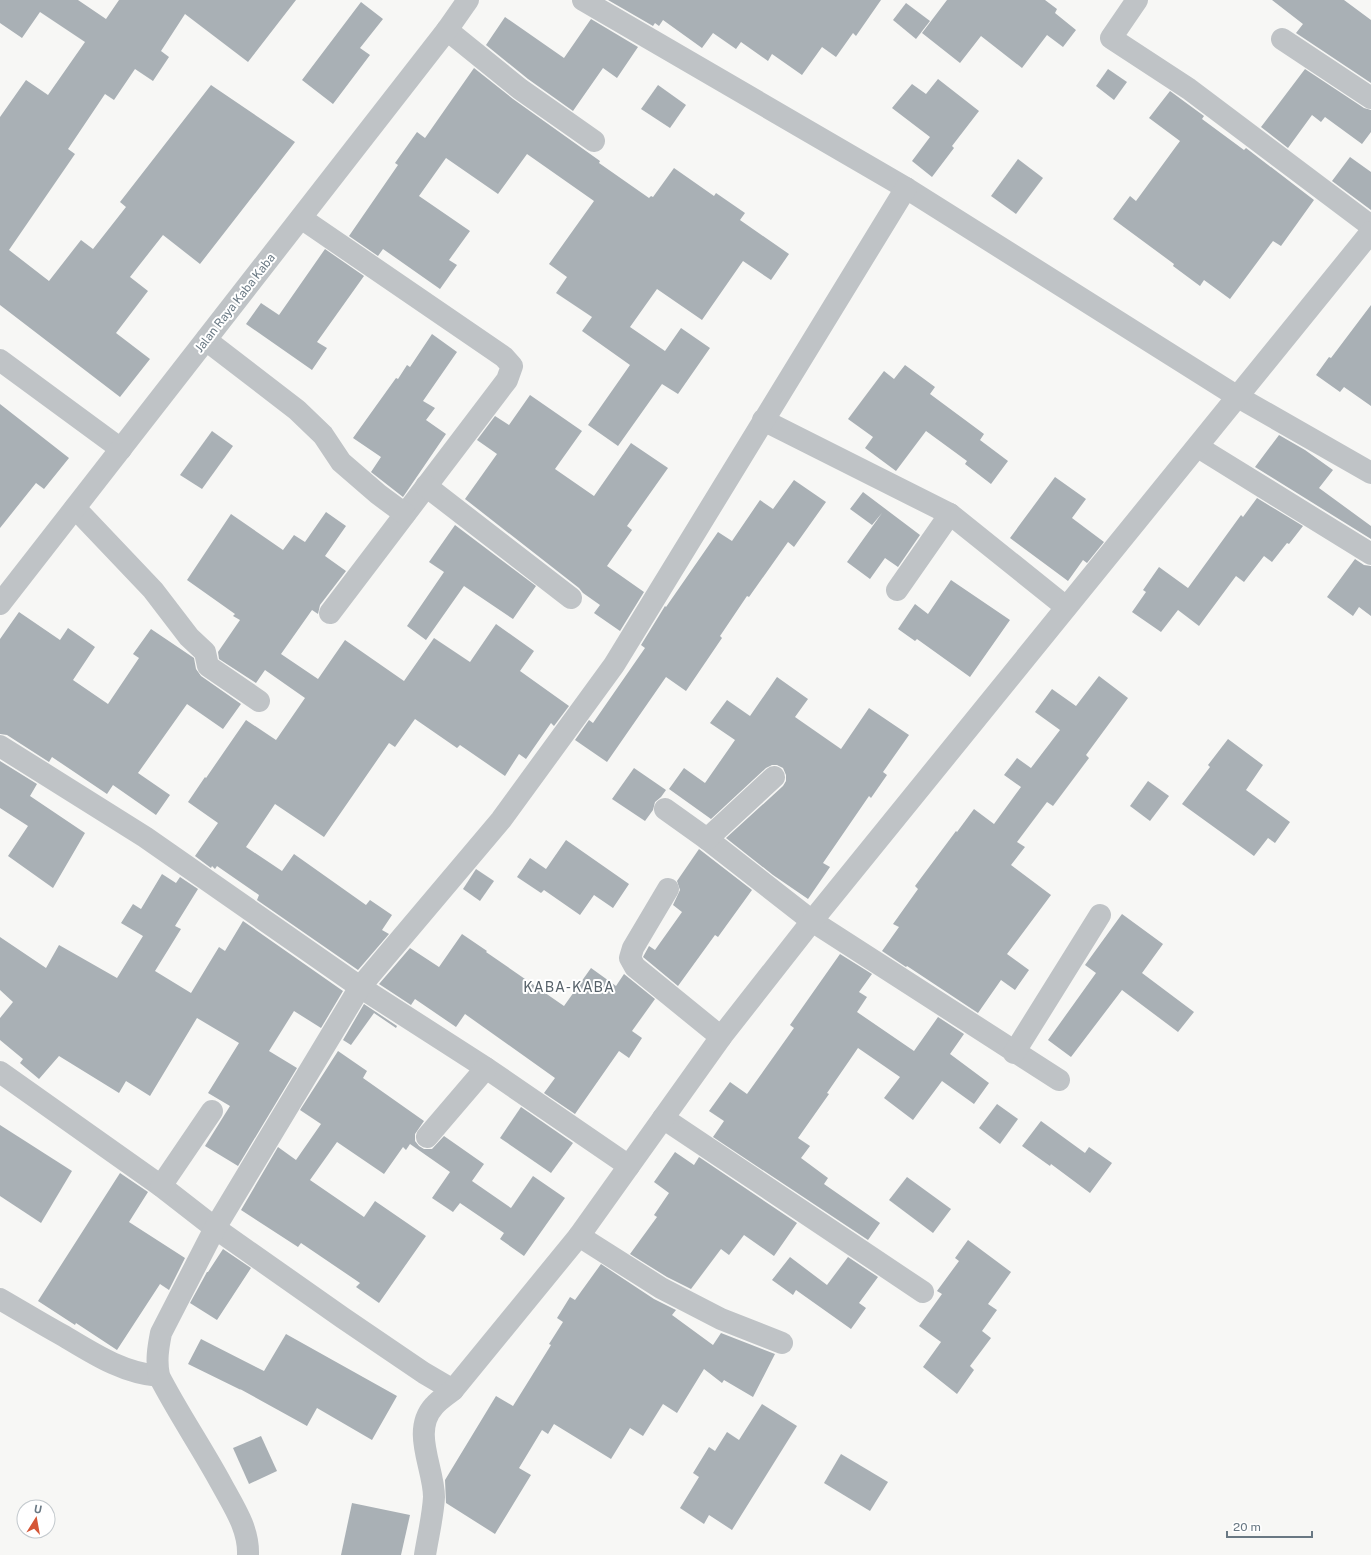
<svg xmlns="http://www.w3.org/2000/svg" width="1371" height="1555" font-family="'Public Sans',sans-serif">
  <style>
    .building { fill: #a9b0b5 }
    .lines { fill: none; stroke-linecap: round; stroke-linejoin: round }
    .minor { stroke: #bfc3c6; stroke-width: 22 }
    .tertiary { stroke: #bfc3c6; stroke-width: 22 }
    .labels { text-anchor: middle; stroke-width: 4; stroke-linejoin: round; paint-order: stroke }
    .street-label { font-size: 12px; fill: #697883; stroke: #fff }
    .quarter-label { font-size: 14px; letter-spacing: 1px; fill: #566169; stroke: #fff }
  </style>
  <rect width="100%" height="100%" fill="#f7f7f5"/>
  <g class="building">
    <path d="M0,0H78L106,19L119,0H296L248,62L185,14L161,51L169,57L153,81L135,69L114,100L105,94L68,149L75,154L9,250L49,281L81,240L93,249L126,207L120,202L211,85L295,142L200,264L163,235L130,277L148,291L116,333L150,359L120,397L0,305V117L26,80L48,95L85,42L40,12L22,38L0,23Z"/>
    <path d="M608,0H881L856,36L853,33L836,57L822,47L802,75L772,54L768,61L741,42L736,49L713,33L702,48L663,20L659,26L655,23L653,26Z"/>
    <path d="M947,0H1045L1057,9L1055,13L1076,30L1063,47L1047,35L1022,68L981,36L960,63L922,33Z"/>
    <path d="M1272,0H1344L1371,20V83L1296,33L1303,24Z"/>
    <path d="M361,2L383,19L360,48L370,55L333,104L302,80Z"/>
    <path d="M906,3L930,21L916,39L893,20Z"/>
    <path d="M505,17L564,58L591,19L638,47L617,78L603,68L573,111L528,79L486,45Z"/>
    <path d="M474,68L513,99L600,161L599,163L649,198L651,196L653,197L674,168L714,196L716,193L745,213L740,220L789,254L771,280L743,261L702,320L657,289L630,327L665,351L681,328L710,348L678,394L662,384L618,446L588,425L630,365L582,331L592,317L556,293L567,277L549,264L594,201L527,154L498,194L446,158L419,196L470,231L449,260L457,265L440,289L383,249L378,256L349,236L398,165L395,163L417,132L425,138Z"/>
    <path d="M1108,69L1127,82L1114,100L1096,86Z"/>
    <path d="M1305,69L1364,108L1371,110V132L1362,144L1325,117L1321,122L1312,115L1288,148L1261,127Z"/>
    <path d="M938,79L979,111L952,146L954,148L932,177L912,161L930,137L892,108L912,84L926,94Z"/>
    <path d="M658,85L686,105L670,128L641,109Z"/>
    <path d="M1170,91L1204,116L1202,119L1244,150L1246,148L1314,200L1281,246L1273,241L1230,299L1204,280L1200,286L1173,266L1174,264L1113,219L1130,196L1136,201L1180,141L1149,118Z"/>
    <path d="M1350,157L1371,172V210L1332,181Z"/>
    <path d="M1018,159L1043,178L1016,214L991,196Z"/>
    <path d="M325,249L364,276L317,342L327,348L312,370L246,324L261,303L279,315Z"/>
    <path d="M1371,305V406L1344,387L1340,392L1316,375L1329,357L1331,358Z"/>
    <path d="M432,334L457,352L423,401L435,408L426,420L446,434L403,497L371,472L381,457L353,438L396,378L398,379L407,365L410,367Z"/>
    <path d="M905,365L935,387L930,394L984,434L980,440L1008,461L991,484L965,464L967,461L926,431L896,471L865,448L873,437L848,419L884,371L894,379Z"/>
    <path d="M530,395L582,431L555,469L594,496L631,443L668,468L627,526L632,530L607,566L644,592L620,631L594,613L600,605L583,593L579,588L465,499L497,454L477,440L495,416L509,425Z"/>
    <path d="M0,404L69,458L44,489L36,483L0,528Z"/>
    <path d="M212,431L233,446L202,489L180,475Z"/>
    <path d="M1279,435L1305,450L1333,470L1319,488L1371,526V539L1255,467Z"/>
    <path d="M1055,477L1086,499L1072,518L1104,542L1087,563L1083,560L1068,581L1010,538Z"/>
    <path d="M794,480L826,502L794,547L788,542L749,597L747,596L720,636L722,638L686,691L666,677L607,762L575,740L589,720L593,723L645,648L641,645L665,606L666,607L718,532L732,541L760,500L773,509Z"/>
    <path d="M863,492L920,535L898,567L885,558L870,579L847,562L882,513L872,525L850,509Z"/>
    <path d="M1257,498L1303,526L1289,544L1287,543L1272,562L1264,556L1244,582L1236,576L1199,626L1178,610L1161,632L1132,612L1146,592L1143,590L1159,567L1188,588L1241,515L1243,517Z"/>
    <path d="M326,512L346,526L325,556L346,571L320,605L318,614L312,610L281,654L318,679L345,640L404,681L434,638L470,662L496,624L534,651L520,671L569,706L554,726L551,723L526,759L519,754L505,776L460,745L457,748L415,719L395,747L389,743L324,837L275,804L246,847L282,871L294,854L366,905L370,900L392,915L382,930L389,934L358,970L257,900L259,895L217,866L215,869L212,866L211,868L195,856L218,823L188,802L205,777L206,778L246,720L276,740L305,698L265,670L256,683L219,659L218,652L240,620L233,616L235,614L187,580L231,514L283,550L294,535L305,542Z"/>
    <path d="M455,525L536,586L513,619L464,586L426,640L407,626L444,572L429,562Z"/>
    <path d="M1355,559L1364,565L1371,566V616L1359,607L1353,616L1327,597Z"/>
    <path d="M951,580L1010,620L970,677L917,639L915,641L898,629L915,604L928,614Z"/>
    <path d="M19,612L60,640L68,628L95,647L73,680L108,704L139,658L133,654L151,629L191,656L194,658L196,669L201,676L241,704L223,729L187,704L138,773L170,795L156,815L113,785L107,794L52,757L49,762L7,735L0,734V639Z"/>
    <path d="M1099,676L1128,698L1086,755L1089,758L1053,806L1047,802L1017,842L1025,847L1011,865L1051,895L1007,954L1029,970L1015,990L1001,980L978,1013L907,966L906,967L882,951L899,927L893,924L918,889L915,886L956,831L957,832L974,809L994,824L1021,787L1004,775L1017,758L1031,768L1060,730L1035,712L1052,689L1076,706Z"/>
    <path d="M777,677L808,699L795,717L841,749L869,708L909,735L883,772L887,775L871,798L869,796L823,863L830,867L808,899L773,875L726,838L783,786L786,781V775L783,768L777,765H772L766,768L711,819L669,789L684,768L705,783L735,740L710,723L727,700L750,716Z"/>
    <path d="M1228,739L1263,765L1246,790L1290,822L1275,843L1268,838L1254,856L1182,804L1210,767L1208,765Z"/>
    <path d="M0,761L37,784L30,796L85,833L53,888L8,856L28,826L0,808Z"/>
    <path d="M634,768L666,790L661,797L655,802L653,810L645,821L612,799Z"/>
    <path d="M1148,781L1169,796L1150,821L1130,806Z"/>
    <path d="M566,840L629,884L613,908L594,895L580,915L544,890L541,893L517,877L530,858L546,869Z"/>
    <path d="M699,849L752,890L718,937L715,935L678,986L643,957L649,946L655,950L682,912L673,905L680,890L677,881Z"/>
    <path d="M476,869L494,881L480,901L463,889Z"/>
    <path d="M162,874L176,883L180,877L198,889L175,926L181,929L155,971L191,993L219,947L225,951L243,921L343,991L321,1028L294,1011L269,1051L297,1068L238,1166L205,1146L230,1106L208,1093L239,1043L197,1018L150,1096L126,1081L119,1093L59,1056L39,1079L20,1063L23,1059L0,1040V1018L13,1002L0,990V937L46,968L59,945L117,978L143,936L121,923L133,904L141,909Z"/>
    <path d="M1122,914L1163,944L1142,973L1194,1012L1178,1032L1122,990L1071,1057L1048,1040L1096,973L1085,965Z"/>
    <path d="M462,934L487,951L486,952L564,1006L591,968L616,986L624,974L655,999L632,1031L642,1038L629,1058L619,1051L575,1114L544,1093L555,1078L465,1014L456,1027L415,999L411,1005L379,984L410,948L439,967Z"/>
    <path d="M840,954L872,974L859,992L867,997L857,1012L914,1051L938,1017L964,1034L950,1054L989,1083L974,1104L942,1081L913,1120L884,1098L900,1077L858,1048L827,1093L829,1094L798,1138L810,1146L801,1158L828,1178L824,1184L880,1223L868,1240L713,1137L724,1121L709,1111L730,1082L747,1094L794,1028L790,1025Z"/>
    <path d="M364,1004L397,1026L396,1028L374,1013L351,1045L343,1040Z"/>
    <path d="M338,1051L367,1071L363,1078L424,1121L415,1134V1141L419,1146L424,1149H432L444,1136L484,1164L472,1181L511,1208L533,1176L565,1198L524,1256L500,1239L504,1233L460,1203L453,1212L432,1198L450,1172L410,1144L406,1150L403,1147L384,1174L337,1142L310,1180L364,1217L375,1201L426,1236L379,1303L356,1287L360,1283L301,1243L298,1247L241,1210L278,1147L296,1160L321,1124L300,1110Z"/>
    <path d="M997,1104L1018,1119L1000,1144L979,1128Z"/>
    <path d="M521,1107L573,1143L551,1173L500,1138Z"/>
    <path d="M1041,1121L1085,1153L1089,1147L1112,1163L1090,1193L1051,1164L1050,1166L1022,1146Z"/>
    <path d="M0,1125L72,1171L41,1223L0,1196Z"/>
    <path d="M675,1152L694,1165L699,1157L797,1223L774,1256L744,1235L729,1255L721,1249L691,1289L667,1277L630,1254L657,1217L654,1215L669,1193L654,1182Z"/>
    <path d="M120,1173L148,1192L129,1222L185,1258L169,1290L160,1284L117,1350L76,1323L75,1325L38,1301Z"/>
    <path d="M907,1177L951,1209L933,1233L889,1200Z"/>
    <path d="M968,1240L1011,1272L988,1304L997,1310L982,1331L991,1338L970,1366L974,1370L957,1394L923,1367L941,1342L919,1326L942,1294L937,1291L959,1261L955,1258Z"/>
    <path d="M223,1249L251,1268L217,1320L190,1303L207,1272H208Z"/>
    <path d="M790,1257L827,1285L848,1257L878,1277L859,1303L866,1308L851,1329L796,1290L793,1295L772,1280Z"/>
    <path d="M601,1264L654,1299L676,1310L672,1315L713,1345L721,1333L775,1354L753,1397L724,1380L722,1383L704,1369L677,1413L663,1404L643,1436L630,1428L611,1459L554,1424L548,1434L542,1430L519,1468L531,1475L495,1534L446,1503L445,1480L496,1396L513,1406L551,1345L549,1344L563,1322L557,1318L570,1297L575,1300Z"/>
    <path d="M286,1334L397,1396L372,1440L317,1408L307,1426L240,1389L241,1390L188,1364L201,1339L264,1371Z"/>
    <path d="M762,1404L797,1426L732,1530L709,1515L704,1524L680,1508L699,1477L693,1473L709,1447L715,1451L727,1432L739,1440Z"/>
    <path d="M261,1436L277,1471L249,1484L233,1448Z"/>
    <path d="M841,1454L888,1482L870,1511L824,1483Z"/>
    <path d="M352,1503L410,1515L401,1555H341Z"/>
  </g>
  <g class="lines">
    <g class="minor">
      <path d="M583,0L906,188L1238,397L1371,473"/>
      <path d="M1137,0L1111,38L1189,89L1371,226"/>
      <path d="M447,30L520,89L594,141"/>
      <path d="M1282,39L1371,98"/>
      <path d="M301,218L504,357L512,366L507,380L330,613"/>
      <path d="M206,340L297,410L323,435L341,462L378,494L405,514"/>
      <path d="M0,360L121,449"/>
      <path d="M763,420L950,514L1066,607"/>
      <path d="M1198,447L1371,554"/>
      <path d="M426,486L571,598"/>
      <path d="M75,508L153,590L189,637L205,652L208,666L259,701"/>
      <path d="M897,590L950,514"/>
      <path d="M0,746L145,837L360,987L486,1068L629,1166"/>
      <path d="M665,809L707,839L812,921L1059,1080"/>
      <path d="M707,839L774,777"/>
      <path d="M668,889L633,948L630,958L635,967L721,1037"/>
      <path d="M1014,1053L1100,915"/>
      <path d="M0,1072L161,1186L215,1228L343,1318L424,1373L453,1390"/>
      <path d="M663,1118L923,1292"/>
      <path d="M427,1137L486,1068"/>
      <path d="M161,1186L212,1111"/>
      <path d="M579,1236L661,1288L721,1319L782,1343"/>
      <path d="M0,1299C21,1311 42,1324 64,1336C94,1354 123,1373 159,1376"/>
      <path d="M248,1555C249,1529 234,1507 222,1485C202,1448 178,1413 159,1376C156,1361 158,1348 161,1333L215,1228L360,987L501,820L614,665L906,188"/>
      <path d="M425,1555C428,1536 433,1516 434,1497C434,1468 411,1431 434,1406C439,1400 447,1395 453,1390L579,1236L721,1037L812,921L1371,232"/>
    </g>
    <path class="tertiary" d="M0,604L447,30L468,0"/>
  </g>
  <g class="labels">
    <g class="street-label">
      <text transform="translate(235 303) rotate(-52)" y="4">Jalan Raya Kaba Kaba</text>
    </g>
    <g class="quarter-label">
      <text x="569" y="992">KABA-KABA</text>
    </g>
  </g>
  <g transform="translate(36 1519) rotate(11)"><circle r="19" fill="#ffffff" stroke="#c3c9cd"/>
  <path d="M0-3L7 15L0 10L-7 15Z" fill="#d55636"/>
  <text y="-6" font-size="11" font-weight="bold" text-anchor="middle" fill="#697883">U</text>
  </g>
  <path d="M1227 1531v6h85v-6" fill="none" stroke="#697883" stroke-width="2"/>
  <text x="1233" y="1531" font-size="12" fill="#697883" stroke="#ffffff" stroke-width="3" paint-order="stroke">20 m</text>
</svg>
